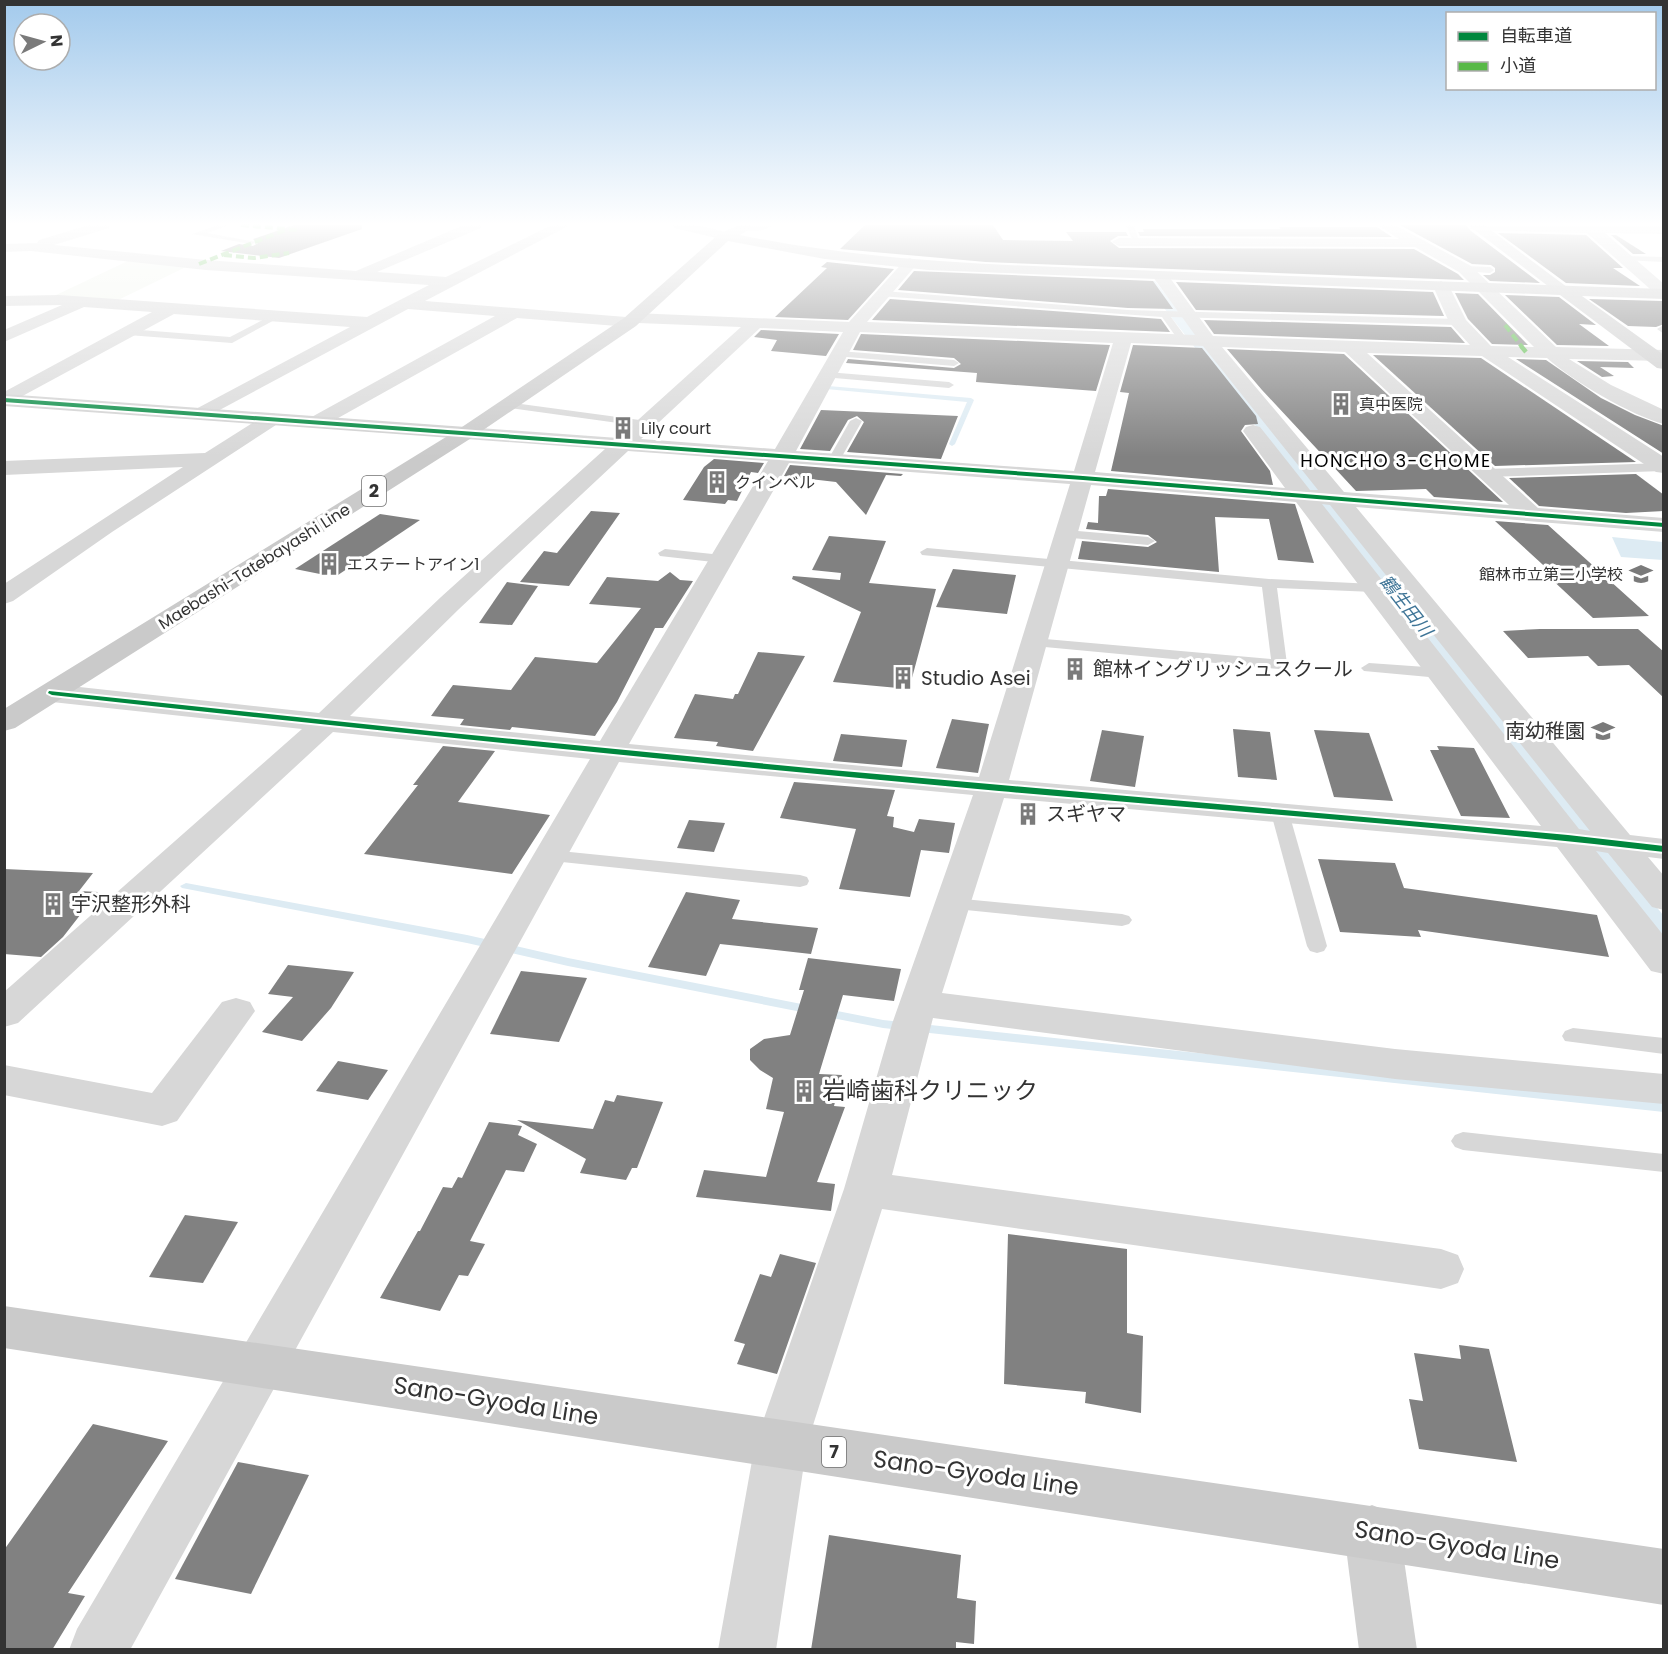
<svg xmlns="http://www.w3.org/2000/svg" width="1668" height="1654" font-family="Poppins,'Noto Sans JP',sans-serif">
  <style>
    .green { fill: #f1f5ed }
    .water { fill: #ddebf3 }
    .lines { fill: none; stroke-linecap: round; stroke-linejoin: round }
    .stream { fill: #ddebf3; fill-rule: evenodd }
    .building { fill: #818181 }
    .lane { fill: #d7d7d7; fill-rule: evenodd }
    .street { fill: #d7d7d7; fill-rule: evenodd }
    .secondary { fill: #d0d0d0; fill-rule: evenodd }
    .primary { fill: #cacaca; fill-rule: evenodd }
    .quiet-far1 { stroke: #58b947; stroke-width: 4; stroke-dasharray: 8 4; stroke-linecap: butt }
    .quiet { stroke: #58b947; stroke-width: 4.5; stroke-dasharray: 9 4.5; stroke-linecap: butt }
    .cycleway-casing { stroke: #fff; stroke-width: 4 }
    .cycleway { fill: #00873e; fill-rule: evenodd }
    .labels { text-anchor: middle; stroke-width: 6; stroke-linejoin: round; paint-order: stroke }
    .far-poi-label { font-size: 16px; fill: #333; stroke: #fff; text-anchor: start }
    .far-street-label { font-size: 16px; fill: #333; stroke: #fff }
    .far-neighbourhood-label { font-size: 18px; letter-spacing: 1.5px; fill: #000; stroke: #fff }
    .shield { fill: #fff; stroke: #707070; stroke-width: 1.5 }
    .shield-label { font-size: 18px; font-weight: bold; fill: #333 }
    .far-water-label { font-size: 18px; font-style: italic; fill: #3f7597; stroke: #fff }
    .poi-label { font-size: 20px; fill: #333; stroke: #fff; text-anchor: start }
    .near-poi-label { font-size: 24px; fill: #333; stroke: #fff; text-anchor: start }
    .near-street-label { font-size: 24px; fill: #333; stroke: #fff }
  </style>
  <rect width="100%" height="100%" fill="#fff"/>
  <path class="green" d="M132,259L190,265L114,302L52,297Z"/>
  <g class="water">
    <path d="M1143,281H1155L1663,915V948Z"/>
    <path d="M1612,537L1663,542V560L1621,557Z"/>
  </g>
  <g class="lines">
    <g class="stream">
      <path d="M828,386L971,398L974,400L955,444L952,446L949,444L967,402L826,389L825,388Z"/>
      <path d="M186,883L467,935L568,958L883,1020L1664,1102V1112L883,1028L568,966L467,943L182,888L180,886Z"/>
    </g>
  </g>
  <g class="building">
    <path d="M294,225H362V229L279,258L221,251L239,244L253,246L258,243L253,239Z"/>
    <path d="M865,225H993L1003,240L1073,241L1066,232H1126L1128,236H1118L1110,241L1119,248L1414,249L1458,274L1464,280L986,262L840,249Z"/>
    <path d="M1400,225H1466L1471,231L1540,283L1490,281L1483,275H1490L1495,272V268L1491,265L1472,264Z"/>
    <path d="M1279,227H1377L1392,237L1140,236L1138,232H1144L1143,229H1281Z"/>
    <path d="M1498,233L1586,235L1623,268H1613L1640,286L1566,283Z"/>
    <path d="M1611,235H1616L1646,254H1633Z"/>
    <path d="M827,262L894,269L848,320L775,317L827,268L821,267Z"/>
    <path d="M914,271L1153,281L1173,309L1128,308L898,290Z"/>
    <path d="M1176,282L1433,292L1444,316L1196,310Z"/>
    <path d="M1455,293L1478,294L1528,345L1492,344L1468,319Z"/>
    <path d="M1505,295L1559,297L1596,325L1579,324L1609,346L1557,345Z"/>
    <path d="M890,299L1161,319L1170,332L872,320Z"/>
    <path d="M1589,299L1662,301L1664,324L1656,327L1628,326Z"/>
    <path d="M1204,320L1451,327L1465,343L1214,334Z"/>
    <path d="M761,330L839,334L826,356L771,351L777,340L754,337Z"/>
    <path d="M861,334L1110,345L1096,391L976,382L977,373L846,363L848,359L954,368L961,364L954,358L853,350Z"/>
    <path d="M1133,345L1202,348L1256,416L1258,424L1245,425L1241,431L1270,471L1273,485L1111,471L1129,393L1120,392Z"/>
    <path d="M1227,349L1344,354L1503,502L1434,497L1426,489L1356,491L1262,390Z"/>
    <path d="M1373,355L1481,358L1636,462L1495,466Z"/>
    <path d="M1516,359L1546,360L1601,398L1635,415L1664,426V454Z"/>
    <path d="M1577,361L1628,362L1634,368L1600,367L1614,376L1602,377Z"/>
    <path d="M821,410L958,416L941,459L847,452L864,422L857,416L848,420L830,451L800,449Z"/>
    <path d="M714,459L764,463L758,473L751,472L737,501L728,500L725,504L683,500L704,467Z"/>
    <path d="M790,465L903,474L901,476L886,475L866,515L836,482L784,476Z"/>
    <path d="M1636,474L1664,495V511L1626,513L1539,506L1509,478Z"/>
    <path d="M1108,489L1295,504L1314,563L1278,560L1269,519L1215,517L1219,572L1078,559L1082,541L1148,547L1157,542L1148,535L1086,529L1088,522L1098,523L1099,496H1106Z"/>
    <path d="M591,511L620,513L569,586L520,582L544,551L557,553Z"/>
    <path d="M380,514L420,520L335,577L295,569Z"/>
    <path d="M1495,521L1548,525L1649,616L1593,618L1547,575H1554Z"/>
    <path d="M829,536L886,541L869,583L936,589L909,689L833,682L861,612L792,579L793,576L840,580L841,573L812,570Z"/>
    <path d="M953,569L1016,575L1007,614L936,607Z"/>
    <path d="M670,572L680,580L693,581L663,628H655L617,702L595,736L512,727L510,730L460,725L464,719L431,716L453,685L511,690L535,657L597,663L641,608L589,604L607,577L658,581Z"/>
    <path d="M507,582L538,586L512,625L479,623Z"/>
    <path d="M1540,629H1638L1664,652V698L1629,665L1598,666L1588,656L1528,658L1503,631Z"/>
    <path d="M758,652L805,656L753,751L716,746L718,742L674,738L695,694L733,699L735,694H738Z"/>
    <path d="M952,719L989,724L978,773L936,768Z"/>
    <path d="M1233,729L1270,732L1277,780L1238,777Z"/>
    <path d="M1102,730L1144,736L1135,787L1090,781Z"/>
    <path d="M1314,730L1369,733L1393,801L1334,797Z"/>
    <path d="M841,734L907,740L902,767L833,761Z"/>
    <path d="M443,746L495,751L458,802L550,815L512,874L364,854L418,785H413Z"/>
    <path d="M1437,746L1474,748L1510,818L1461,816L1430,750H1439Z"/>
    <path d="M794,782L895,790L887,816L894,817L893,827L914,832L919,819L955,823L949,853L921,850L910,897L839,889L856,829L780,818Z"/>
    <path d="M689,820L725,823L714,852L677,848Z"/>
    <path d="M1318,859L1395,863L1404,888L1597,915L1609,957L1418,930L1421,937L1340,932Z"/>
    <path d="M4,869L93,873L79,891L98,892L63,937L41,957L4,954Z"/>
    <path d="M686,892L740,900L732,919L818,928L811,954L720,944L706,976L648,967Z"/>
    <path d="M808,958L901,969L894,1001L843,995L819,1074L842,1075L834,1106L845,1107L817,1182L835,1184L831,1211L696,1197L704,1170L766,1177L784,1112L766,1109L773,1078L760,1070L750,1060V1049L764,1039L790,1035L804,990H799Z"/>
    <path d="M288,965L354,972L331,1008L302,1041L262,1032L293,997L268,994Z"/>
    <path d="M521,971L587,978L559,1042L490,1034Z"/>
    <path d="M338,1061L388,1070L368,1100L316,1091Z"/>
    <path d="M617,1095L663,1102L637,1168H632L626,1180L580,1173L586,1159L517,1120L593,1129L605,1100L614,1102Z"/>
    <path d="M489,1122L522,1126L518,1135L537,1144L524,1172L506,1170L470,1241L485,1244L468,1276L459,1275L440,1311L380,1298L418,1231H420L443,1187L452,1188L458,1177L462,1178Z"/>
    <path d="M185,1215L238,1222L203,1283L149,1277Z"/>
    <path d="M1008,1234L1127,1249V1333L1143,1336L1141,1413L1085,1403L1086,1392L1004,1384Z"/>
    <path d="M780,1254L816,1263L777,1374L737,1364L745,1344L734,1341L760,1274L771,1277Z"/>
    <path d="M1459,1345L1489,1349L1517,1462L1419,1449L1409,1399L1423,1401L1414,1353L1461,1359Z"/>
    <path d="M93,1424L168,1441L68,1593L85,1596L52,1650H4V1550Z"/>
    <path d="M238,1462L309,1475L251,1594L175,1579Z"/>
    <path d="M829,1535L961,1555L957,1598L976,1601L974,1644L956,1642V1650H811Z"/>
  </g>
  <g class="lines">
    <g class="lane">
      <path d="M217,225H229L207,233L256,242L252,244L192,234Z"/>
      <path d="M773,225C765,231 751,233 742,228L746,226Z"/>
      <path d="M1126,225H1134L1140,244H1134Z"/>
      <path d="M1625,256L1664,257V262L1622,260L1621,258Z"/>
      <path d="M1465,266L1490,267L1494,270L1490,273L1462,271L1461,269Z"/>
      <path d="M883,291L1128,310L1458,319L1463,322L1458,325L1171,317L1187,339L1182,342L1179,341L1162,317L880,296L879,294Z"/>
      <path d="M274,314L282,316L232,343L128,335L123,332L128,329L230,337Z"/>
      <path d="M1662,326L1664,327V334L1657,329Z"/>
      <path d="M839,351L954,360L959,363L954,366L835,356L834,354Z"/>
      <path d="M827,372L949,382L954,385L949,388L823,377V373Z"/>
      <path d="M507,402L647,421L653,424L647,427L503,407V403Z"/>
      <path d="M856,418L862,421L840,460L834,464L830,462L828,460L850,421Z"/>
      <path d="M1663,463V471L1486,477L1480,473L1486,469Z"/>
      <path d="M1066,530L1148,537L1155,541L1148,545L1061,537L1059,534Z"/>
      <path d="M927,548L1269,579L1374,584L1381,588L1374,592L1277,588L1287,664L1279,669L1034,646L1027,642L1034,638L1271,659L1262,587L922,555L920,552Z"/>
      <path d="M665,549L722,555L729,559L722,563L660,556L658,553Z"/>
      <path d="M1369,663L1440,668L1448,673L1440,678L1364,671L1361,668Z"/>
      <path d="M1280,808L1286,809L1289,813L1327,946L1324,951L1317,953L1310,951L1307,946L1271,813L1274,809Z"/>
      <path d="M550,850L800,875L807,877L809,881L807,885L800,887L543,860L541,856L543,852Z"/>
      <path d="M953,898L1122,914L1129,916L1132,920L1129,924L1122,926L946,908L943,904L946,900Z"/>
      <path d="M1573,1028L1664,1038V1054L1565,1041L1562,1036L1565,1031Z"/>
      <path d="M1463,1132L1664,1154V1172L1463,1150L1455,1147L1451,1141L1455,1135Z"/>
    </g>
    <g class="street">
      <path d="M89,225H111L109,228L54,245L206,260L356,271L464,225H483L481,228L377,272L446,277L552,225H570L425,301L626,317L634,313L849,322L905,260L910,258L918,263L867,322L1195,335L1153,277L1161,272L1167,274L1213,336L1470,345L1449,322L1433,286L1441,281L1449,286L1466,320L1491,346L1534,347L1459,272L1415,247L1119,246L1112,242L1119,238L1399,239L1378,225H1395L1471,266L1556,347L1664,350V361L1569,359L1611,385L1664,410V424C1632,416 1571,380 1547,358L1508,357L1664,457V473L1656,472L1482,356L1367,353L1538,508L1664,518V532L1356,507L1630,835L1664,839V859L1648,857L1664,876V910L1652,907L1608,853L1596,851L1664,936V974L1651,971L1557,847L1004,798L942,993L1395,1049L1664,1074V1104L1395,1079L933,1018L892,1175L1441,1249L1458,1255L1464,1269L1458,1283L1441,1289L882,1209L807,1444L776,1650H718L755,1444L844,1189L892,1024L973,795L619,762L130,1650H69L77,1629L590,759L333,732L18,1023L4,1027V992L302,729L52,702L42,699L38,693L42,687L52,684L319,713L441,597L605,449L466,439L459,437L456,433L459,429L466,427L618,438L741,327L638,323L630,327L517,318L322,427H308L305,423L308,419L495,316L408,309L201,420L194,418L191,414L194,410L350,327L174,314L4,406V392L152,312L84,307L4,342V330L62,305L4,306V296L59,295L367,317L429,285L206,270L31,251L4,252V244L37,243L39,240ZM760,328L843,332L775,449L641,439ZM860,332L1113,343L1074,471L796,451ZM1131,343L1203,346L1318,490H1310L1260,427L1253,425L1246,427L1243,431L1285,488L1095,472ZM1222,347L1345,352L1509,505L1344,492ZM628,451L768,461L600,741L350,716L459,609ZM789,463L1070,484L979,777L629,744ZM1091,485L1296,502L1541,826L1009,780ZM1322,504L1330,505L1590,831L1579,829Z"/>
      <path d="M1470,225L1664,226V234L1605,233L1664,284V298L1658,296L1587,233L1476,230L1471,229Z"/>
      <path d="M272,413L279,415L282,419L279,423L112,532L13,601L4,604V584L183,467L4,475V461L205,453L265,415Z"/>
      <path d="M236,998L250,1002L255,1011L177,1121L162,1126L4,1095V1065L152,1093L222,1002Z"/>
    </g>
    <g class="secondary">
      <path d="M672,225H697L730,233L732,236L725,240L674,228Z"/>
      <path d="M1468,225H1484L1571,290L1569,293H1557Z"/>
      <path d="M4,394L466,427L473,429L476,433L473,437L466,439L4,406Z"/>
      <path d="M1372,1505L1391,1513L1400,1532L1417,1650H1359L1344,1532L1353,1513Z"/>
    </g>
    <g class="primary">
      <path d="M740,225H750L752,228L740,235C870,262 1002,265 1134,270C1310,277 1487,283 1664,289V299L1582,296L1664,355V369L1657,368L1560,295L928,270L825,259L728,241L636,326L473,437L15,728L4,731V709L459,429L624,318L720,233Z"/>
      <path d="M4,1306L1664,1549V1605L4,1348Z"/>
    </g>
    <g class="quiet-far1">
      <path d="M241,225L298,230"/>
      <path d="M224,255L254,258L289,253"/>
      <path d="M199,264L288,229"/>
      <path d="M1505,325L1522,347"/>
    </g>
    <path class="quiet" d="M1521,346L1526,352"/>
    <g class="cycleway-casing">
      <g id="cycleway">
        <path d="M4,398L1083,476L1664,523V527L1083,480L4,402Z"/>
        <path d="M49,691L430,731L809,768L1568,835L1664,846V852C1443,826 1221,811 999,791C683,762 367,730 52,695L48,693Z"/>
      </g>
    </g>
    <use href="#cycleway" class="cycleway"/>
  </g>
  <linearGradient id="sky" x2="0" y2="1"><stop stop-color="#a3caec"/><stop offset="0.49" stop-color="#fff"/><stop offset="1" stop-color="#fff" stop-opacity="0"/></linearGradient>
  <rect width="1668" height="457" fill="url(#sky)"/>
  <defs>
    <g id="building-bare" transform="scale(1.8)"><path d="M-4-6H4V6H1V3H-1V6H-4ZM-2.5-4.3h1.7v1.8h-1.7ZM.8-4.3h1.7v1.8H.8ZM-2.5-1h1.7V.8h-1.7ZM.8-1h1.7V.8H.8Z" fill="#7a7a7a" stroke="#fff" stroke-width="2.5" paint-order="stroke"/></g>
    <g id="school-bare" transform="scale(1.8)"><path d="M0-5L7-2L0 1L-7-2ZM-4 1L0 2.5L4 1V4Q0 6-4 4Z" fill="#7a7a7a" stroke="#fff" stroke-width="2.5" paint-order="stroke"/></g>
  </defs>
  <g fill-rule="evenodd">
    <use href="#building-bare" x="1341" y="404"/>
    <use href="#building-bare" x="623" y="428"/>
    <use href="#building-bare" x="717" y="482"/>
    <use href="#building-bare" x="329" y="564"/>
    <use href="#school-bare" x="1641" y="574"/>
    <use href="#building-bare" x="1075" y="669"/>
    <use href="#building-bare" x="903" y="678"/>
    <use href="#school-bare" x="1603" y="731"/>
    <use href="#building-bare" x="1028" y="814"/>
    <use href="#building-bare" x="53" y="904"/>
    <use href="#building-bare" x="804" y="1091"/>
  </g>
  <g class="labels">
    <g class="far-poi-label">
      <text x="1359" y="410">真中医院</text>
      <text x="641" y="434">Lily court</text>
      <text x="735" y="488">クインベル</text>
      <text x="347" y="570">エステートアイン1</text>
      <text x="1623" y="580" text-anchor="end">館林市立第二小学校</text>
    </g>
    <g class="far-street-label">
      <text transform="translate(254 566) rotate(-32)" y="6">Maebashi-Tatebayashi Line</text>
    </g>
    <g class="far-neighbourhood-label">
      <text x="1396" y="467">HONCHO 3-CHOME</text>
    </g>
    <g class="shield">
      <rect x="362" y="476" width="24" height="30" rx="4.5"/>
      <rect x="822" y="1437" width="24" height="30" rx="4.5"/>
    </g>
    <g class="shield-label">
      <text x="374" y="497">2</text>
      <text x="834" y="1458">7</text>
    </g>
    <g class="far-water-label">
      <text transform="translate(1406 606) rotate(52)" y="6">鶴生田川</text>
    </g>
    <g class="poi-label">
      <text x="1093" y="676">館林イングリッシュスクール</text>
      <text x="921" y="685">Studio Asei</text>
      <text x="1585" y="738" text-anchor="end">南幼稚園</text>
      <text x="1046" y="821">スギヤマ</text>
      <text x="71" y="911">宇沢整形外科</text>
    </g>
    <g class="near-poi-label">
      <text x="822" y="1099">岩崎歯科クリニック</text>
    </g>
    <g class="near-street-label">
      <text transform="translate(496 1401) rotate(9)" y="8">Sano-Gyoda Line</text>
      <text transform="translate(976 1473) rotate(8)" y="8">Sano-Gyoda Line</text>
      <text transform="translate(1457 1545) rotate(9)" y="8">Sano-Gyoda Line</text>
    </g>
  </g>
  <rect width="1668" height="1654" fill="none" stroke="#333333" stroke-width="12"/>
  <rect x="1446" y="12" width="210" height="78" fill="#ffffff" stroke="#adadad" stroke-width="1.5"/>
  <rect x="1458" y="32" width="30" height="9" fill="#00873e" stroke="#adadad" stroke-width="1.5"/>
  <text x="1500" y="42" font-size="18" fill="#333333">自転車道</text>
  <rect x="1458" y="62" width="30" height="9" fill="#58b947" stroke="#adadad" stroke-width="1.5"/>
  <text x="1500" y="72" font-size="18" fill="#333333">小道</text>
  <g transform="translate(42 42) rotate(85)"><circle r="28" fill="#ffffff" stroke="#adadad" stroke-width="1.5"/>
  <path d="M0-4.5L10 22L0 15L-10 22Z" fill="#7a7a7a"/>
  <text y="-9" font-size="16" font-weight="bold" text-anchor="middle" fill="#333333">N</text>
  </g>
</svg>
